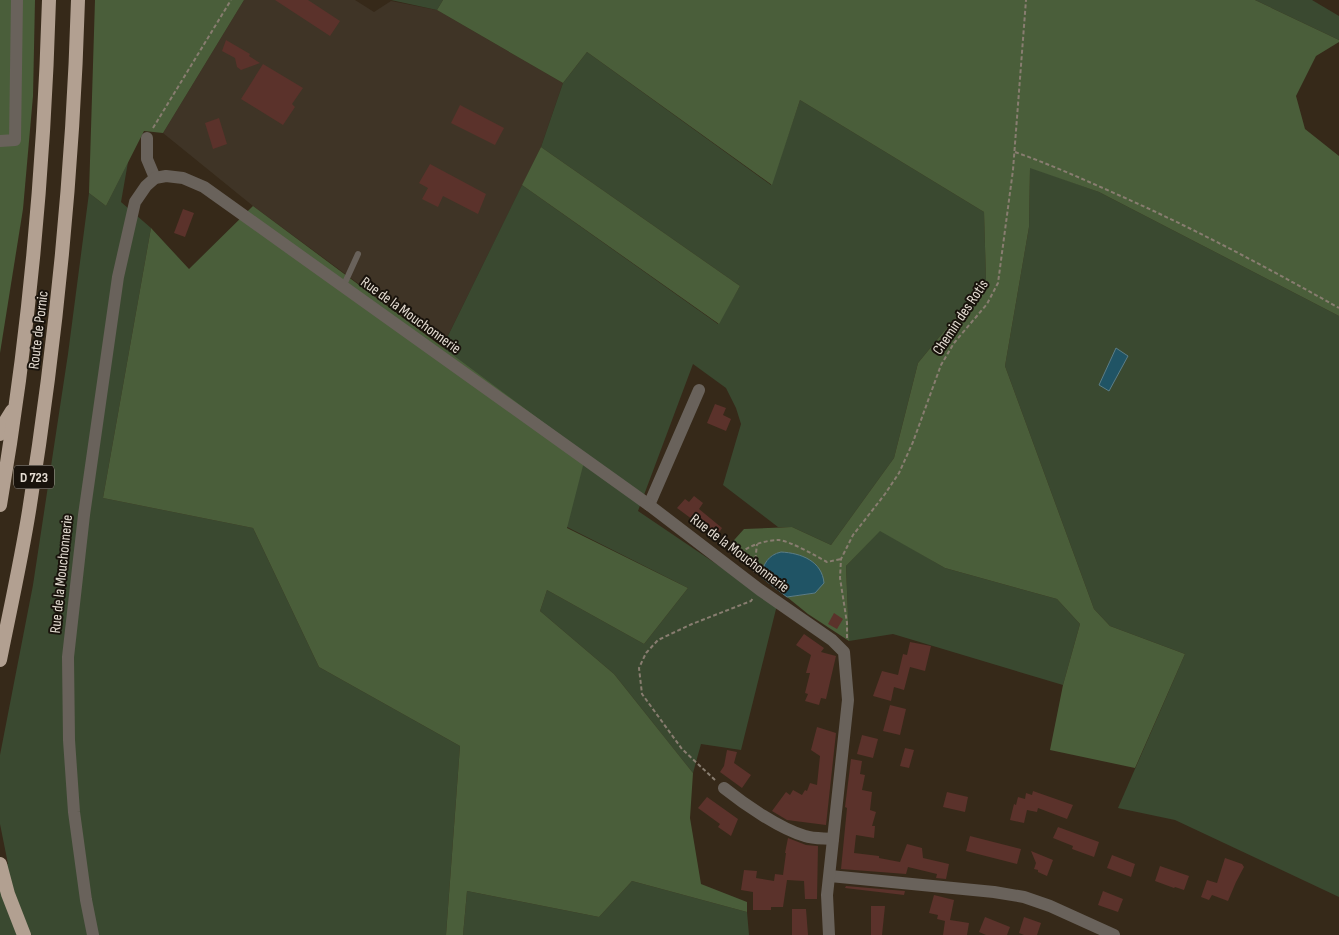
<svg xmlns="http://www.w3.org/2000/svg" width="1339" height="935" font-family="'Sofia Sans Condensed',sans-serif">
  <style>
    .industrial { fill: #3f3426 }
    .green { fill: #3a4930 }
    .forest { fill: #4a5e3a }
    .water { fill: #205465; stroke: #5b7d86 }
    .building { fill: #5b322b }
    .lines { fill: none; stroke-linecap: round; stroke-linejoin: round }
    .path { stroke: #887d70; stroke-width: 2; stroke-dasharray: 4 2.5; stroke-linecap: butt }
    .service { stroke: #69625b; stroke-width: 6 }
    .minor { stroke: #69625b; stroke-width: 12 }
    .trunk { stroke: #b2a091; stroke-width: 14 }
    .labels { text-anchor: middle; stroke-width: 4; stroke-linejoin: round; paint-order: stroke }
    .shield { fill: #19130c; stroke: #a7a097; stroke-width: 1 }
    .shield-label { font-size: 14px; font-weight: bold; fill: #e4dcd2 }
    .street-label { font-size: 15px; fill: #e4dcd2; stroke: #19130c }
  </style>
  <rect width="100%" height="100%" fill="#362919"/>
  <path class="industrial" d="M244,0H355L374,12L391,1L437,10L563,83L541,147L443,346L253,206L163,133Z"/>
  <g class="green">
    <path d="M391,0H443L437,10Z"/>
    <path d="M1255,0H1312L1339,16V40Z"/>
    <path d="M587,52L771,185L800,100L984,212L986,280L918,363L894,458L831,545L792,527H778L723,485L741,424L736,408L726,388L693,364L638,511L777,605L741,750L701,744L693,773L614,674L540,611L547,590L644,644L688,588L567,527L443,346L522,185L718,324L740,286L541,147L563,83Z"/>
    <path d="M128,162L121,202L151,228L103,498L253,528L319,667L460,746L446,935H0V866L8,864L0,824V755L33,585L68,354L89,193L106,206Z"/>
    <path d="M1030,167L1099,192L1339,316V897L1175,820L1118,808L1185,654L1110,626L1094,609L1005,366L1029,227Z"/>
    <path d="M880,530L945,568L1057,599L1080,624L1063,685L893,634L849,641L846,566Z"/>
    <path d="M632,881L747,912L749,935H463L467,891L599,917Z"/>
  </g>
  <g class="forest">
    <path d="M0,0H35L33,96L23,209L0,353Z"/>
    <path d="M95,0H244L163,133L144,131L106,206L89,193Z"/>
    <path d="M443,0H1255L1339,40V42L1316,56L1296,96L1305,129L1339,156V316L1099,192L1030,168L1029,227L1005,366L1094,609L1110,626L1185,654L1135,768L1050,750L1063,685L1080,624L1057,599L945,568L880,531L846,566L849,641L808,614L787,597L815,593L781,552C768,555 763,564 761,577L726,549L744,529L792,527L831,545L894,458L918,363L986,280L984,212L800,100L772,185L587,52L563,83L437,10Z"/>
    <path d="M541,147L740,286L719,324L522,185Z"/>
    <path d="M253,206L586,454L567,528L688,588L644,644L547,590L540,611L614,674L693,773L690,818L701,884L747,902V912L632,881L599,917L467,891L463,935H446L460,746L319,667L253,528L103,498L151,228L189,269Z"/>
  </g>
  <g class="water">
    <path d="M1116,348L1128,356L1109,391L1099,385Z"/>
    <path d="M781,552C801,553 822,561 824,583L815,593L787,597L761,577C763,564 768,555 781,552Z"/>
  </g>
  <g class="building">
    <path d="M275,0H308L340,21L330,36Z"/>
    <path d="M226,40L250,54L249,56L260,63L241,70L237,67L235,58L222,51Z"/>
    <path d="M263,64L303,88L292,104L295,107L283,125L241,99Z"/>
    <path d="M460,105L504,128L495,145L451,123Z"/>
    <path d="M219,118L227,144L213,149L205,123Z"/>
    <path d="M430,164L486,194L478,214L443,196L438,207L422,199L428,188L419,183Z"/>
    <path d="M183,209L194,213L185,237L174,233Z"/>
    <path d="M715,404L726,408L723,415L731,419L726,431L707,423Z"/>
    <path d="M694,496L703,503L699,509L722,528L716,537L677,508L685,499L689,502Z"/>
    <path d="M834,613L843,619L837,629L828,624Z"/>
    <path d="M804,634L824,648L821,652L836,656L826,699L821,698L819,705L805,701L808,694L805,693L810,673H806L811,655L796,645Z"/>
    <path d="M910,642L931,646L925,671L910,667L904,690L894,687L891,701L873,696L882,671L898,675L903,654L907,655Z"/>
    <path d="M890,705L906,709L900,735L883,731Z"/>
    <path d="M817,727L836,733L826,825L787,820L772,811L786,792L790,795L793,790L802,795L805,790L807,791L810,783L817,785L820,756L811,750Z"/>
    <path d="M862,735L878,739L873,758L857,754Z"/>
    <path d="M905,748L914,750L909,768L900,766Z"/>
    <path d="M727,750L737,752L734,763L751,775L742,788L720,772L724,766Z"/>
    <path d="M851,759L862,761L860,774L865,775L862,790L872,792L870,810L876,812L872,826H875L874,838L856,835L854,853L879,856V858L900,862L907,844L922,848L923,858L949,864L946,879L936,878L937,874L908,867L906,874L841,869L847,808L845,807Z"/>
    <path d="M1033,791L1073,805L1067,819L1038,808L1037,812L1027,810L1024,823L1010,820L1014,804L1016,805L1018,797L1025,799L1026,793L1032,795Z"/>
    <path d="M947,792L968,797L965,812L943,807Z"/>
    <path d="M707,797L738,819L731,836L718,827L720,824L698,808Z"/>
    <path d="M1058,827L1099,842L1094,857L1072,849L1073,846L1053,838Z"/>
    <path d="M970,836L1021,849L1017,864L966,851Z"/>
    <path d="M788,838L806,845L818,846L817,899H805L804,881L787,880L783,907H771V910H753V892L741,890L744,870L757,871L756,878L774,881L775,874L783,875L786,853H785Z"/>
    <path d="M1031,851L1053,860L1047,876L1038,872V870L1034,869L1036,863Z"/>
    <path d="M1112,855L1135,864L1131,877L1107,868Z"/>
    <path d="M1225,858L1242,864L1244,867L1236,882L1228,901L1212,895L1209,900L1201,897L1207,880L1217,883Z"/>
    <path d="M1160,866L1189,876L1184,890L1175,887L1174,888L1155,881Z"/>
    <path d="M846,886L905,891L904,895L845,888Z"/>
    <path d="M1103,891L1123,899L1118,912L1098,905Z"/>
    <path d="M934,895L954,900L950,920L969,923L967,935H943L945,921L937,919L938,915L929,913Z"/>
    <path d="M871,906H885L882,935H871Z"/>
    <path d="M792,909H806L808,935H792Z"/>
    <path d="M985,917L1010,927L1007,935H986L979,932Z"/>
    <path d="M1024,917L1041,923L1037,935H1024L1019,933Z"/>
  </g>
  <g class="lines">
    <g class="path">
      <path d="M153,128L231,0"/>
      <path d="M1015,152C1052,165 1087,181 1123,197C1197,230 1268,268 1339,308"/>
      <path d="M736,558C745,546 765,540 779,540C790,541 816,556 827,562L841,559"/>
      <path d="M754,572L757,544"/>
      <path d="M847,638V623L840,578L841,559L853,535L885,494L899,473L913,442L941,365L954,343L987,304L998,283L1013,170L1026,0"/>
      <path d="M715,780L682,749L642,694L639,668L646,653L658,640L692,624L751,601L753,598"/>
    </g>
    <path class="service" d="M343,287L358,254"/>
    <g class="minor">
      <path d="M147,138V159L155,178"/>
      <path d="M0,141L15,140L17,0"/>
      <path d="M649,505L699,390"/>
      <path d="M724,788C744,804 780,829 805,836C814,839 824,838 833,839"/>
      <path d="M830,876L994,892L1024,897L1050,906L1114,935"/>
      <path d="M93,935L86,900L74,812L69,740L68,657L84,515L118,277L135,202L146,186L155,178L166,176L183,178L204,187L649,505L760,590L832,640L844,652L848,700L827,895L829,935"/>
    </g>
    <g class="trunk">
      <path d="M0,434L2,427L12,411"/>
      <path d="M0,505C29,338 44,169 49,0"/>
      <path d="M0,660C10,610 21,561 29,511C56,342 73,171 78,0"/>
      <path d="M0,864L8,894L24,935"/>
    </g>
  </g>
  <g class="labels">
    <rect class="shield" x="14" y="465.5" width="40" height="23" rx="4"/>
    <g class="shield-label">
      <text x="34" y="482">D 723</text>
    </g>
    <g class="street-label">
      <text transform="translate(411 315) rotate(36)" y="5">Rue de la Mouchonnerie</text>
      <text transform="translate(960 317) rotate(-56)" y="5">Chemin des Rotis</text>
      <text transform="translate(38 330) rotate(-83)" y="5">Route de Pornic</text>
      <text transform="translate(740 553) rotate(37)" y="5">Rue de la Mouchonnerie</text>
      <text transform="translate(61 574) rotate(-84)" y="5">Rue de la Mouchonnerie</text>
    </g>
  </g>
</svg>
